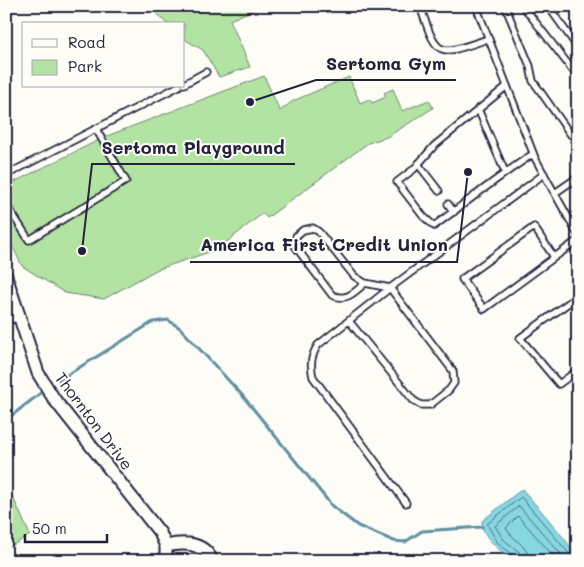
<svg xmlns="http://www.w3.org/2000/svg" width="584" height="567" font-family="Mali,sans-serif">
  <style>
    .green { fill: #b3e3a3; stroke: #6a826f }
    .water { fill: #87d7e2; stroke: #5f8f9f }
    .lines { fill: none; stroke-linecap: round; stroke-linejoin: round }
    .shore { stroke: #4a6a7e; stroke-width: 1 }
    .stream { stroke: #5f8f9f; stroke-width: 3 }
    .lane-casing { stroke: #22223b; stroke-width: 9 }
    .street-casing { stroke: #22223b; stroke-width: 15 }
    .lane { stroke: #fdfcf7; stroke-width: 5.5 }
    .street { stroke: #fdfcf7; stroke-width: 11 }
    .labels { text-anchor: middle; stroke-width: 4; stroke-linejoin: round; paint-order: stroke }
    .street-label { font-size: 16px; fill: #22223b; stroke: #fdfcf7 }
    .leader { fill: none; stroke: #22223b; stroke-width: 2 }
    .callout-dot { fill: #22223b; stroke: #fdfcf7; stroke-width: 2 }
    .callout-label { font-size: 18px; text-anchor: middle; font-weight: bold; fill: #22223b; stroke: #fdfcf7; stroke-width: 4; stroke-linejoin: round; paint-order: stroke }
  </style>
  <rect width="100%" height="100%" fill="#fdfcf7"/>
  <filter id="ink" filterUnits="userSpaceOnUse"><feTurbulence type="fractalNoise" baseFrequency=".02" numOctaves="2"/><feDisplacementMap in="SourceGraphic" scale="10" xChannelSelector="R" yChannelSelector="G"/><feConvolveMatrix kernelMatrix="1 2 1 2 8 2 1 2 1" color-interpolation-filters="sRGB"/></filter>
  <g filter="url(#ink)">
    <g class="green">
      <path d="M150,6H262L230,20L250,67L219,77L203,50L184,39V24H167Z"/>
      <path d="M264,76L280,111L293,101L349,77L360,103L370,99L372,103L386,97L384,93L393,89L402,111L429,100L433,108L387,137L368,143L267,218L263,213L218,249L156,270L104,299L65,293L22,266L6,233V186L107,136Z"/>
      <path d="M6,482L30,535L6,549Z"/>
    </g>
    <path class="water" d="M522,489C532,501 578,551 578,561H511C501,549 481,538 482,521Z"/>
    <g class="lines">
      <g class="shore">
        <path d="M515,561L513,555L498,543L487,524L521,497L572,557L578,559"/>
        <path d="M521,561L519,552L503,539L495,526L519,506L567,561"/>
        <path d="M529,561C528,544 513,541 506,528L518,516L558,561"/>
      </g>
      <g class="stream">
        <path d="M59,380L153,322L168,320L180,328L242,395L332,506L358,526L394,541L405,542L422,531L482,527"/>
        <path d="M6,420L42,392"/>
      </g>
      <g class="lane-casing">
        <g id="lane">
          <path d="M420,6C438,59 437,56 488,39"/>
          <path d="M476,6L535,158L578,235"/>
          <path d="M505,6L530,66L533,81L571,135L578,134"/>
          <path d="M523,6L578,77"/>
          <path d="M548,6L578,48"/>
          <path d="M184,84L206,72"/>
          <path d="M507,86L434,146L414,169L397,182L423,216L434,226C467,202 499,176 533,154"/>
          <path d="M478,109L505,172"/>
          <path d="M418,164L439,191"/>
          <path d="M6,175L179,86"/>
          <path d="M555,193L578,177"/>
          <path d="M6,204L29,240L126,181L96,129"/>
          <path d="M448,204L454,212"/>
          <path d="M554,257L534,227L462,279L484,309L578,240"/>
          <path d="M365,283C355,292 346,302 332,295L295,246L296,236L303,230L313,228L319,232L354,276L365,283L390,288L544,174"/>
          <path d="M578,296L520,338L559,384L578,370"/>
          <path d="M349,321L413,400L421,405H430L449,390L454,383L453,371L390,288L318,345C311,356 310,364 313,377L406,503"/>
        </g>
      </g>
      <g class="street-casing">
        <g id="street">
          <path d="M6,276L38,373L54,399L160,533L166,546V561"/>
          <path d="M6,318L19,315"/>
          <path d="M166,546C184,542 204,542 212,561"/>
        </g>
      </g>
      <use href="#lane" class="lane"/>
      <use href="#street" class="street"/>
    </g>
  </g>
  <g class="labels">
    <g class="street-label">
      <text transform="translate(94 421) rotate(53)" y="6">Thornton Drive</text>
    </g>
  </g>
  <path class="leader" d="M250 102L316 80H456M82 251L92 164H295M468 172L457 262H190"/>
  <g class="callout-dot">
    <circle cx="250" cy="102" r="5"/>
    <circle cx="82" cy="251" r="5"/>
    <circle cx="468" cy="172" r="5"/>
  </g>
  <g class="callout-label">
    <text x="386" y="70">Sertoma Gym</text>
    <text x="193" y="154">Sertoma Playground</text>
    <text x="324" y="251">America First Credit Union</text>
  </g>
  <rect width="584" height="567" fill="none" stroke="#fdfcf7" stroke-width="25"/>
  <rect x="12" y="12" width="559" height="542" fill="none" stroke="#22223b" stroke-width="2" filter="url(#ink)"/>
  <rect x="22" y="22" width="162" height="65" fill="#fdfcf7" stroke="#a5a5ac"/>
  <rect x="32" y="39" width="25" height="8" fill="#fdfcf7" stroke="#a5a5ac"/>
  <text x="68" y="48" font-size="15" fill="#22223b">Road</text>
  <rect x="32" y="60" width="25" height="15" fill="#b3e3a3" stroke="#a5a5ac"/>
  <text x="68" y="72" font-size="15" fill="#22223b">Park</text>
  <path d="M25 534v8h82v-8" fill="none" stroke="#22223b" stroke-width="2.5"/>
  <text x="32" y="534" font-size="15" fill="#22223b" stroke="#fdfcf7" stroke-width="4" paint-order="stroke">50 m</text>
</svg>
